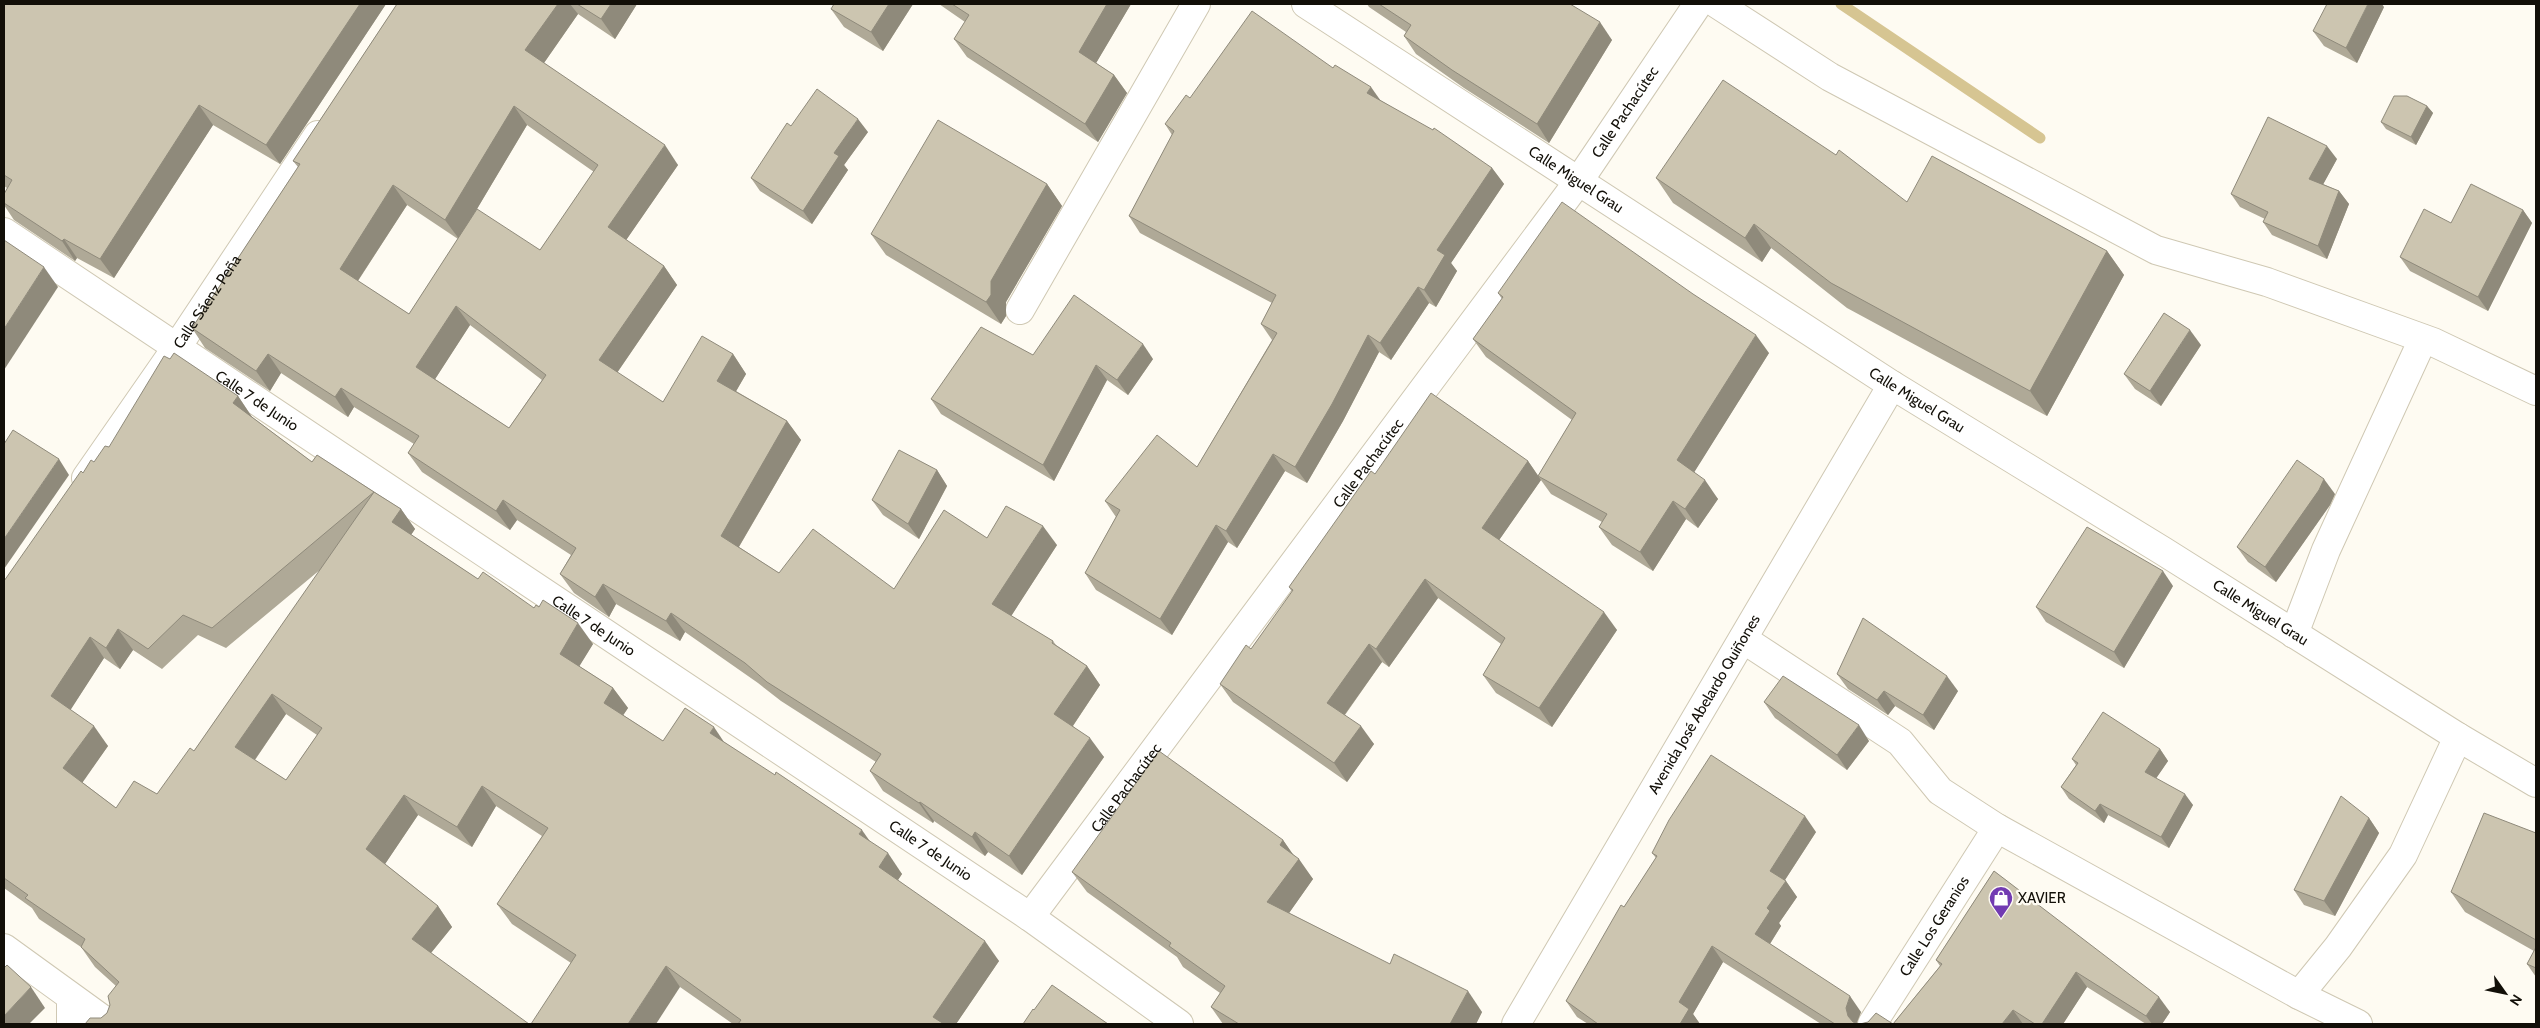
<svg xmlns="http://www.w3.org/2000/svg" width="2540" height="1028" font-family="Cabin,sans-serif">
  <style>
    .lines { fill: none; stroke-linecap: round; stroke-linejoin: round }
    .stream { stroke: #d6c592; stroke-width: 11 }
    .minor-casing { stroke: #cfc8b3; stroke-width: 30 }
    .tertiary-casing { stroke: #cfc8b3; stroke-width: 30 }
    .minor { stroke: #fff; stroke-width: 28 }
    .tertiary { stroke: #fff; stroke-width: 28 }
    .wall { fill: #afa997; fill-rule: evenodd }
    .shaded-wall { fill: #8f8a7b }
    .building { fill: #ccc5b0; stroke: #8f8a7b; fill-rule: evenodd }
    .labels { text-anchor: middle; stroke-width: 4.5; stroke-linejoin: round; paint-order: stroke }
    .street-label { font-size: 15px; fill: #120f08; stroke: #fefbf2 }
    .poi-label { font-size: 15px; fill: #120f08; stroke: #fefbf2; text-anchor: start }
  </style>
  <rect width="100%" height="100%" fill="#fefbf2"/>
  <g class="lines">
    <path class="stream" d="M1841,4L2040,138"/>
    <g class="minor-casing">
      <g id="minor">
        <path id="s1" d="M1306,4L1892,385L2163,551L2458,737L2536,783"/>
        <path d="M1717,4L1830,77L2156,250L2267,282L2433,342L2536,391"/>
        <path d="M1020,310L1196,4"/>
        <path id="s2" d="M86,478L177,347L318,135"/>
        <path d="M2294,634L2326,550L2423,339"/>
        <path d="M1743,639L1900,742L1940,791L1997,828L2299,995L2358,1024"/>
        <path id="s3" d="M1030,917L1578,182L1698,4"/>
        <path d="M2299,995L2338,947L2403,855L2458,737"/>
        <path d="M71,998V1024"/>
        <path id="s4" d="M1872,1024L1997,828"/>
      </g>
    </g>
    <g class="tertiary-casing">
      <g id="tertiary">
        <path id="s5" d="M4,232L1030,917L1179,1024"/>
        <path d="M4,948L109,1024"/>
        <path id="s6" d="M1516,1024L1892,385"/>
      </g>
    </g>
    <use href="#minor" class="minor"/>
    <use href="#tertiary" class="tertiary"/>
  </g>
  <g class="wall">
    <path d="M4,4H386L280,164L213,125L114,278L77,258L75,261L14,220L4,205V194L7,188L4,186Z"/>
    <path d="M397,4H637L615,39L578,14L544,63L678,165L626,240L664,266L677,285L617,373L663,402L733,354L746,374L736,391L787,421L801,440L739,547L779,573L894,589L987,538L1057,545L1011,616L1053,641L1056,645L1087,666L1100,685L1073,726L1104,757L1022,875L988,852L985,856L934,821L933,823L883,791L870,771L876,762L781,701L758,683L685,632L680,641L616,604L609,617L574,593L560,574L571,555L517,520L510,530L422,472L408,453L414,444L354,407L348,417L281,373L270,391L205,348L192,328L298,167L293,161ZM527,125L594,172L540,250L474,214ZM407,205L458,239L409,314L358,281ZM470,325L542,380L509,428L435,379Z"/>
    <path d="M913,4L883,51L844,27L831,9Z"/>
    <path d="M939,4H1131L1096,63L1114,75L1127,93L1098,142L967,57L954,39L965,22Z"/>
    <path d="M1367,4H1570L1612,40L1549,143L1464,88L1416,54L1404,36L1406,32L1369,7Z"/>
    <path d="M2384,7L2357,63L2324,46L2313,31Z"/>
    <path d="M1333,68L1380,100L1492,168L1504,184L1451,263L1457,271L1436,307L1429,303L1391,360L1379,352L1343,421L1307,483L1285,471L1237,548L1228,542L1172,635L1096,590L1085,573L1116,517L1105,501L1197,467L1272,340L1261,324L1272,303L1140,233L1129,216L1172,135L1165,124Z"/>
    <path d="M2427,106L2433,113L2416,145L2386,129L2381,122Z"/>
    <path d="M791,126L868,132L844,165L848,170L812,224L760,191L751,178Z"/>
    <path d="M2337,159L2323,184L2339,191L2349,204L2327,259L2272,235L2263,222L2265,219L2240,207L2231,194Z"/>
    <path d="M1656,178L1907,202L2107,251L2124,275L2047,416L1847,308L1771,248L1762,262L1673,203Z"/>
    <path d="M1047,184L1062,206L1006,302V316L1001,324L886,255L871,234Z"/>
    <path d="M2523,210L2532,223L2488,311L2410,271L2400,257L2451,223Z"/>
    <path d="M1498,293L1769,353L1694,472L1718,499L1698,528L1686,519L1653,571L1612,545L1599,527L1602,522L1551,494L1538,476L1572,420L1486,357L1473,339L1502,299Z"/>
    <path d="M2201,345L2161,406L2135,389L2124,374Z"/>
    <path d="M1033,355L1153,359L1128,395L1107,380L1054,481L941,414L931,399Z"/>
    <path d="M238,396L252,417L312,462L317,455L401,509L415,529L411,535L478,579L534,608L593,644L579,666L613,688L628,708L623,715L663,741L724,742L869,841L902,874L898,880L999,961L956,1024H733L680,987L571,963L512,924L497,904L542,836L496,806L472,847L418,815L385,864L438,906L452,927L431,953L101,1018L107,1013L116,986L95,967L81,947L39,919L32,908L4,888V581L83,473L109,447ZM321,569L194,751L157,794L116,808L82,782L108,746L70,710L104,658L120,669L133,650L162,669L198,635L226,648ZM286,714L317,735L286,780L255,760Z"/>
    <path d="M1528,461L1541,480L1499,540L1617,630L1552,727L1496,693L1483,675L1501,644L1438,598L1389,667L1382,662L1345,715L1374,744L1347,782L1233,702L1220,684L1251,649L1292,592L1289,587L1375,474Z"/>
    <path d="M937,470L947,486L919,539L883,515L872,500Z"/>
    <path d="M2335,494L2330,505L2276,582L2248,562L2237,547Z"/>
    <path d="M2173,586L2124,668L2046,622L2036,607Z"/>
    <path d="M1837,674L1958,691L1934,730L1895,706L1888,715L1848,689Z"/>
    <path d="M1764,702L1869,741L1847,770L1775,718Z"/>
    <path d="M2160,749L2168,761L2156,778L2193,805L2169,848L2108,815L2104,823L2069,799L2061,787L2076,765L2072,759Z"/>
    <path d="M2369,818L2379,833L2335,916L2304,905L2294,890Z"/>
    <path d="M1816,832L1785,880L1797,897L1779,923L1781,926L1770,944L1861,1012L1857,1023L1860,1024H1893L1940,966L1936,960L1994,871L2170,1012L2162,1024H2146L2087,987L2063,1024H1821L1723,962L1693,1014L1700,1024H1588L1577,1017L1566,1001L1624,907L1656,858L1652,853Z"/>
    <path d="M2536,833V977L2527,964L2534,951L2465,912L2451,892Z"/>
    <path d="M1283,840L1293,855L1313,879L1289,913L1482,1012L1476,1024H1223L1211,1007L1220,993L1183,967L1177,957L1087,892L1072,872Z"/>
  </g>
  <g class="shaded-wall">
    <path d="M360,4H386L280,164L266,145Z"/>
    <path d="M558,4H570L578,14L539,70L525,50Z"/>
    <path d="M611,4H637L615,39L601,19Z"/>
    <path d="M889,4H913L883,51L871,32Z"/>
    <path d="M1107,4H1131L1092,70L1079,52Z"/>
    <path d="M2368,4H2382L2384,7L2357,63L2346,48Z"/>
    <path d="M1600,22L1612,40L1549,143L1537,124Z"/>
    <path d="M1114,75L1127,93L1098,142L1085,124Z"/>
    <path d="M1371,87L1383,104L1367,93Z"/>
    <path d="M199,105L213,125L114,278L100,259Z"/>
    <path d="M514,106L527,125L459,239L445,220Z"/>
    <path d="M2427,106L2433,113L2416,145L2411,137Z"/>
    <path d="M858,119L868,132L844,165L848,170L812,224L803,211L834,153Z"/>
    <path d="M665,145L678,165L622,246L608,227Z"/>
    <path d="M2327,146L2337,159L2319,192L2309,179Z"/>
    <path d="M1492,168L1504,184L1451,263L1457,271L1436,307L1424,290L1437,250Z"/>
    <path d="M1047,184L1062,206L1006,302V316L1001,324L986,302L991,281Z"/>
    <path d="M393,185L407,205L353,288L340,269Z"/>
    <path d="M2339,191L2349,204L2327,259L2318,246Z"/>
    <path d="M2523,210L2532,223L2488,311L2478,297Z"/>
    <path d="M1754,224L1771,248L1762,262L1745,238Z"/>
    <path d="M64,239L77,258L75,261L62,241Z"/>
    <path d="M2107,251L2124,275L2047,416L2030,391Z"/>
    <path d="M664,266L677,285L612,380L599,360Z"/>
    <path d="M44,267L58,287L4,370V329Z"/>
    <path d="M1418,287L1429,303L1391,360L1380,343Z"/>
    <path d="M456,306L470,325L430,387L416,367Z"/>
    <path d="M2190,330L2201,345L2161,406L2150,391Z"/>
    <path d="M1368,335L1379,352L1343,421L1307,483L1295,467Z"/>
    <path d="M1756,335L1769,353L1690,479L1677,460Z"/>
    <path d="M1143,344L1153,359L1128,395L1117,380Z"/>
    <path d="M268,354L281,373L270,391L256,371Z"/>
    <path d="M733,354L746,374L731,400L717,381Z"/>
    <path d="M1096,365L1107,380L1054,481L1043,465Z"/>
    <path d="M341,388L354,407L348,417L335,397Z"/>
    <path d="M238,396L252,417L248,424L233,403Z"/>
    <path d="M787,421L801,440L734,555L721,536Z"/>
    <path d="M1273,454L1285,471L1237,548L1226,531Z"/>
    <path d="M59,459L69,475L4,569V539Z"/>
    <path d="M1528,461L1541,480L1495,546L1482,528Z"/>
    <path d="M937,470L947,486L919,539L908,524Z"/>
    <path d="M2324,479L2335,494L2330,505L2276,582L2265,567Z"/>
    <path d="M1705,480L1718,499L1698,528L1685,509Z"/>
    <path d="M503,500L517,520L510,530L496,511Z"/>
    <path d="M1673,501L1686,519L1653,571L1640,552Z"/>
    <path d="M401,509L415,529L406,542L392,522Z"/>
    <path d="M1216,525L1228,542L1172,635L1160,619Z"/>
    <path d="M1043,526L1057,545L1006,624L992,604Z"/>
    <path d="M2163,571L2173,586L2124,668L2114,652Z"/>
    <path d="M1425,579L1438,598L1389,667L1376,649Z"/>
    <path d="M603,584L616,604L609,617L595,597Z"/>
    <path d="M1604,612L1617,630L1552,727L1539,708Z"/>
    <path d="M671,613L685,632L680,641L666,621Z"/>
    <path d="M578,623L593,644L574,675L560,654Z"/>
    <path d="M118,629L133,650L120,669L106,648Z"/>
    <path d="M90,637L104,658L66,717L51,696Z"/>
    <path d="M1369,644L1382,662L1340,721L1327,703Z"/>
    <path d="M1087,666L1100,685L1068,733L1054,714Z"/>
    <path d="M1947,676L1958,691L1934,730L1923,715Z"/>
    <path d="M613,688L628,708L618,723L604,703Z"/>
    <path d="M1884,691L1895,706L1888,715L1877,700Z"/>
    <path d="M272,694L286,714L249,768L235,747Z"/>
    <path d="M1859,725L1869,741L1847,770L1837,755Z"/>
    <path d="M94,726L108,746L78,789L63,768Z"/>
    <path d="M1361,726L1374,744L1347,782L1334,763Z"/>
    <path d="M714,727L728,748L710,733Z"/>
    <path d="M1090,738L1104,757L1022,875L1009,856Z"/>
    <path d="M2160,749L2168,761L2153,783L2145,772Z"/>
    <path d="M482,786L496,806L472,847L457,827Z"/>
    <path d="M2185,794L2193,805L2169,848L2161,837Z"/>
    <path d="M404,795L418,815L381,870L366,849Z"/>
    <path d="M920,802L934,821L933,823L919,803Z"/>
    <path d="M2100,804L2108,815L2104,823L2095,811Z"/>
    <path d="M1805,816L1816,832L1781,886L1770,871Z"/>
    <path d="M2369,818L2379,833L2335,916L2324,901Z"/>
    <path d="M862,830L876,850L859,834Z"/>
    <path d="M975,832L988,852L985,856L972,837Z"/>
    <path d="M1283,840L1297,860L1299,859L1313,879L1282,923L1267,902L1280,845Z"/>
    <path d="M888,853L902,874L893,887L879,867Z"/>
    <path d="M1786,881L1797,897L1779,923L1781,926L1766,950L1755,934L1767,908Z"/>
    <path d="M438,906L452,927L426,959L412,939Z"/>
    <path d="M985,941L999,961L956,1024H938L933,1017Z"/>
    <path d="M1712,946L1723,962L1693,1014L1700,1024H1680L1679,1002Z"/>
    <path d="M666,966L680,987L656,1024H628Z"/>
    <path d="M2076,972L2087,987L2063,1024H2042Z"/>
    <path d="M31,987L45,1008L29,1024H4V1016Z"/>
    <path d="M1468,991L1482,1012L1476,1024H1450Z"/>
    <path d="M1850,996L1861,1012L1856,1024H1853L1848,1016L1846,1008Z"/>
    <path d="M2159,997L2170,1012L2162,1024H2152L2146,1016Z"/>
    <path d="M2013,1010L2023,1024H2002Z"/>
  </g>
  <g class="building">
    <path d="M4,4H360L266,145L199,105L100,259L64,239L62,241L4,203V194L12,180L4,175Z"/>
    <path d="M397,4H558L525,50L665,145L608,227L664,266L599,360L663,402L702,336L733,354L717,381L787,421L721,536L779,573L813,529L894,589L944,510L987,538L1006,506L1043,526L992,604L1053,641L1052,643L1087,666L1054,714L1090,738L1009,856L975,832L972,837L920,802L919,803L870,771L881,754L767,682L745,663L671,613L666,621L603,584L595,597L560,574L576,548L503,500L496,511L408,453L419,436L341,388L335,397L268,354L256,371L192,328L300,164L293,161ZM514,106L598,165L540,250L477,209L409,314L340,269L393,185L445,220ZM456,306L546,375L509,428L416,367Z"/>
    <path d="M577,4H611L601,19Z"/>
    <path d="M834,4H889L871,32L831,9Z"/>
    <path d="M952,4H1107L1079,52L1114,75L1085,124L954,39L969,15Z"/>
    <path d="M1379,4H1570L1600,22L1537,124L1452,70L1404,36L1411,25Z"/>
    <path d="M2327,4H2368L2346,48L2313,31Z"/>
    <path d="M1252,11L1333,68L1335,65L1371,87L1367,93L1433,130L1434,128L1492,168L1437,250L1445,255L1424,290L1418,287L1380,343L1368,335L1332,404L1295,467L1273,454L1226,531L1216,525L1160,619L1085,573L1120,510L1105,501L1157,435L1197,467L1277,333L1261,324L1276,295L1129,216L1174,131L1165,124L1186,95L1190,98Z"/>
    <path d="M1723,80L1836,155L1839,150L1907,202L1932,156L2107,251L2030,391L1831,283L1754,224L1745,238L1656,178Z"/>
    <path d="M817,89L858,119L834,153L839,156L803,211L751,178L787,123L791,126Z"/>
    <path d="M2394,96H2407L2427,106L2411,137L2381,122Z"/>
    <path d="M2268,117L2327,146L2309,179L2339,191L2318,246L2263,222L2268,212L2231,194Z"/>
    <path d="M938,120L1047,184L991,281V295L986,302L871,234Z"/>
    <path d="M2471,184L2523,210L2478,297L2400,257L2424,209L2451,223Z"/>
    <path d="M1562,202L1693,294L1756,335L1677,460L1705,480L1685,509L1673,501L1640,552L1599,527L1607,514L1538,476L1576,413L1473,339L1503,297L1498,293Z"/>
    <path d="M4,240L44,267L4,329Z"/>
    <path d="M1074,295L1143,344L1117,380L1096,365L1043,465L931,399L981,327L1033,355Z"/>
    <path d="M2164,313L2190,330L2150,391L2124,374Z"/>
    <path d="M174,353L238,396L233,403L312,462L317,455L374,492L212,628L183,615L148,649L118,629L106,648L90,637L51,696L94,726L63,768L116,808L134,781L157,794L190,748L194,751L374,492L401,509L392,522L478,579L483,572L534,608L536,605L539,607L543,600L578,623L560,654L613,688L604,703L663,741L685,708L714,727L710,733L775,775L776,772L862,830L859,834L888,853L879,867L985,941L933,1017L944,1024H738L741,1020L666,966L628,1024H531L576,955L497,904L548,828L482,786L457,827L404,795L366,849L438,906L412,939L529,1024H85L90,1018H101L107,1013L110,1005L108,996L119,982L81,947L85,939L25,898L28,895L4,878V581L81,471L83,473L91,460L94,462L105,446L109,447L164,356L170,359ZM272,694L322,728L286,780L235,747Z"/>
    <path d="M1431,393L1528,461L1482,528L1604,612L1539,708L1483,675L1505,638L1425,579L1376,649L1369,644L1327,703L1361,726L1334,763L1220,684L1246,645L1251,649L1293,590L1289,587L1371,471L1375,474Z"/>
    <path d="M13,430L59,459L4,539V444Z"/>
    <path d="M899,450L937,470L908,524L872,500Z"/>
    <path d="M2297,460L2324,479L2319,490L2265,567L2237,547Z"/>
    <path d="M2087,527L2163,571L2114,652L2036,607Z"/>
    <path d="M1863,618L1947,676L1923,715L1884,691L1877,700L1837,674Z"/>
    <path d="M1783,676L1859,725L1837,755L1764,702Z"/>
    <path d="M2103,712L2160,749L2145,772L2185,794L2161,837L2100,804L2095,811L2061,787L2078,763L2072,759Z"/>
    <path d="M1159,751L1283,840L1280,845L1299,859L1267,902L1390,964L1394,954L1468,991L1450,1024H1239L1211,1007L1225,986L1169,946L1171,943L1072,872Z"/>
    <path d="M1711,755L1805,816L1770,871L1786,881L1767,908L1770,911L1755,934L1850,996L1846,1008L1848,1016L1853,1022L1860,1024L1868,1022L1876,1013L1893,1024L1942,964L1936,960L1994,871L2159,997L2146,1016L2076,972L2042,1024H2035L2013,1010L2002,1024H1835L1712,946L1679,1002L1689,1009L1680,1024H1598L1566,1001L1621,905L1624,907L1657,856L1652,853L1669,820Z"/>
    <path d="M2341,796L2369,818L2324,901L2294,890Z"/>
    <path d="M2484,813L2536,833V940L2451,892Z"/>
    <path d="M2536,947V968L2527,964Z"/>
    <path d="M7,965L31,987L4,1016V968Z"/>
    <path d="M1052,985L1108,1024H1023L1033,1009L1034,1010Z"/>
  </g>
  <defs>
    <g id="shop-pin" transform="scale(1.25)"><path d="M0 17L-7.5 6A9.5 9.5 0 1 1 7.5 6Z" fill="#723bb2" stroke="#fefbf2"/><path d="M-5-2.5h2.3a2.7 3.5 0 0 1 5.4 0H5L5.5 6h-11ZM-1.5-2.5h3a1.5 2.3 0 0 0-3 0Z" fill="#fff"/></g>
  </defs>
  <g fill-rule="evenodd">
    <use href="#shop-pin" x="2001" y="898"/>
  </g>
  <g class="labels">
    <g class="street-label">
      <text dy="5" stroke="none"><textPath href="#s3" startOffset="1001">Calle Pachacútec</textPath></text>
      <text dy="5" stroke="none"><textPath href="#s1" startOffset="322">Calle Miguel Grau</textPath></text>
      <text dy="5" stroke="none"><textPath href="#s2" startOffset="214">Calle Sáenz Peña</textPath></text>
      <text dy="5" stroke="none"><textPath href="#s5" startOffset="304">Calle 7 de Junio</textPath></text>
      <text dy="5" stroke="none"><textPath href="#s1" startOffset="728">Calle Miguel Grau</textPath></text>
      <text dy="5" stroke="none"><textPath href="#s3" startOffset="566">Calle Pachacútec</textPath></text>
      <text dy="5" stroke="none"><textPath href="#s1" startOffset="1132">Calle Miguel Grau</textPath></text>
      <text dy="5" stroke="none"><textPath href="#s5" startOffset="709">Calle 7 de Junio</textPath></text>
      <text dy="5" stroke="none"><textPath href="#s6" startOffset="371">Avenida José Abelardo Quiñones</textPath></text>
      <text dy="5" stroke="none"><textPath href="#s3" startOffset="161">Calle Pachacútec</textPath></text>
      <text dy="5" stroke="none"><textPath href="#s5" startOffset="1114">Calle 7 de Junio</textPath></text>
      <text dy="5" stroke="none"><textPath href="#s4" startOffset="116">Calle Los Geranios</textPath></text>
    </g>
    <g class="poi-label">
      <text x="2018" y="903">XAVIER</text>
    </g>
  </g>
  <rect width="2540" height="1028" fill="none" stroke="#120f08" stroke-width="10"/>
  <g transform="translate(2505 993) rotate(123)" stroke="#fefbf2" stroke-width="4" paint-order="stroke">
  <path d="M0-4L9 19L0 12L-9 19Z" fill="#120f08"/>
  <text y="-8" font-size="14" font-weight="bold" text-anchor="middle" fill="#120f08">N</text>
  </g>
</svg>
